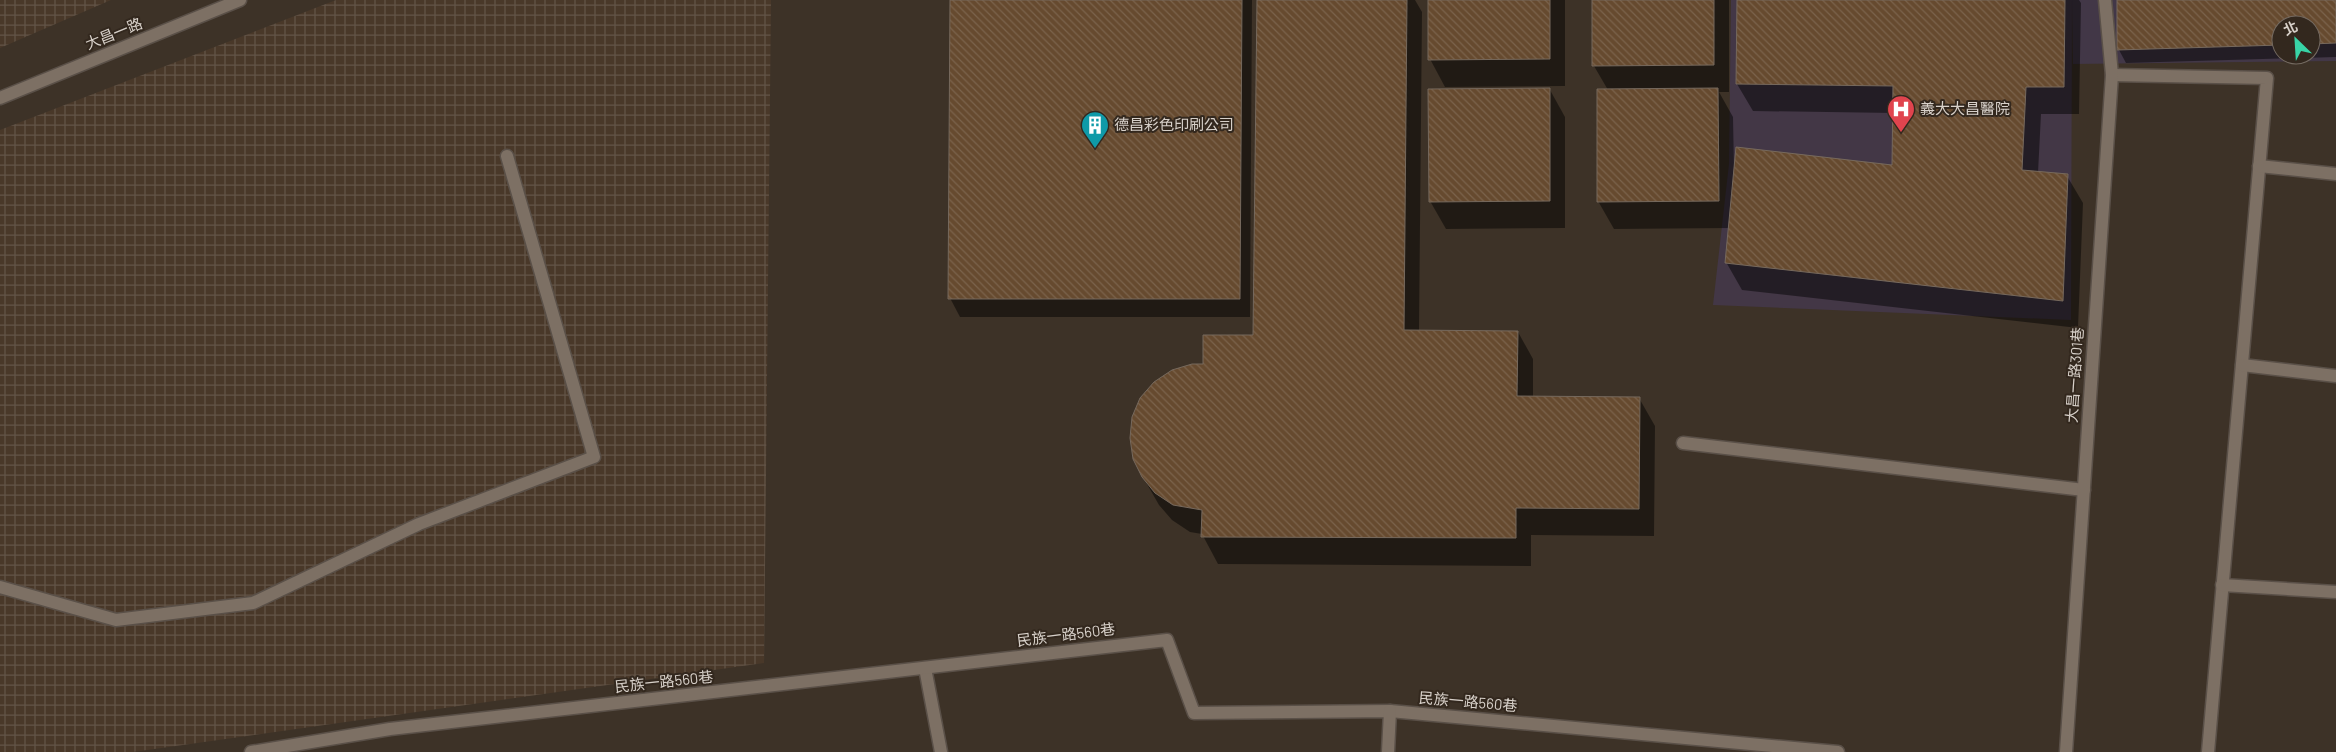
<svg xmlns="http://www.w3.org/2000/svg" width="2336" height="752" font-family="Barlow,'Noto Sans TC',sans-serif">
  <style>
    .commercial { fill: #423747; fill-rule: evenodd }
    .industrial { fill: url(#industrial-grid) }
    .medical { fill: #433746 }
    .shadow { fill: #0007; fill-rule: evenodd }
    .building { fill: url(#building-back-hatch); stroke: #76695d }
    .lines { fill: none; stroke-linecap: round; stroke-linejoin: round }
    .lane-casing { stroke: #5a5048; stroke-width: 15 }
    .street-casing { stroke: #5a5048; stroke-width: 15 }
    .lane { stroke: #7d7064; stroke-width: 12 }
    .street { stroke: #7d7064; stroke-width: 12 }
    .labels { text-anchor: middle; stroke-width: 4; stroke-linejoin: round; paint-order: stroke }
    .street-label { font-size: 15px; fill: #d7d0c9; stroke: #33281e }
    .poi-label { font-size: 15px; fill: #d7d0c9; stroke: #33281e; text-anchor: start }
  </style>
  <defs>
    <pattern id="industrial-grid" width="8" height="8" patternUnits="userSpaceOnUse" patternTransform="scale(1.25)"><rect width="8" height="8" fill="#493829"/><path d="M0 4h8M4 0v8" fill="none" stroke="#625447"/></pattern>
    <pattern id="building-back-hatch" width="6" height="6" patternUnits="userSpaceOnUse" patternTransform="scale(1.25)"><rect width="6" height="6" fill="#664a2f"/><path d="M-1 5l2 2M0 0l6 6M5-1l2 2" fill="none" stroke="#7b634c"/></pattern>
  </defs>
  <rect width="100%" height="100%" fill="#3d3227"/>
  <path class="commercial" d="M2072,0H2336V61L2073,64ZM2281,25H2311V55H2281Z"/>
  <g class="industrial">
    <path d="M0,0H111L0,48Z"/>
    <path d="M336,0H771L764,663L133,752H0V130Z"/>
  </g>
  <path class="medical" d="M1731,0H2072L2071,320L1713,305L1729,164Z"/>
  <g class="shadow">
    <path d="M951,0H1252L1250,317H960L950,298Z"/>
    <path d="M1258,0H1415L1422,12L1419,331L1518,332L1533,359V397L1639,398L1655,426L1654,536L1531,535V566L1218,564L1202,534L1190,532L1172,520L1159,505L1143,477L1204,365L1254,337Z"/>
    <path d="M1429,0H1565V86L1445,87L1430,59Z"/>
    <path d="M1594,0H1729V92H1719L1733,117L1734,169H1735L1893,166L1894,113L1753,111L1737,84L1738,0H2079L2081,3L2079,114H2041L2038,173L2067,176L2083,203L2078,328L1742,290L1726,262L1730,228L1614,229L1598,201L1608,90L1594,66Z"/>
    <path d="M2118,0H2336V57L2126,63L2119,50ZM2281,25H2311V55H2281Z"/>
    <path d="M1550,90L1565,117V228L1446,229L1430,201Z"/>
  </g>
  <g class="building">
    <path d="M950,0H1242L1240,299H948Z"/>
    <path d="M1257,0H1407L1404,330L1518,331L1517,396L1640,397L1639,509L1516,508V538L1201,537L1202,510L1173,505L1155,493L1142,477L1133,459L1130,438L1132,417L1140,398L1154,382L1172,370L1192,364H1203V335H1253Z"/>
    <path d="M1428,0H1550V59L1428,60Z"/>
    <path d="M1592,0H1714V65L1592,66Z"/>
    <path d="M1737,0H2065L2064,87H2026L2022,170L2068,174L2063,301L1725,263L1736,147L1892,165L1893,86L1736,84Z"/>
    <path d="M2117,0H2336V43L2311,44V25H2281V45L2117,50Z"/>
    <path d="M1550,88V201L1429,202L1428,89Z"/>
    <path d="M1718,88L1719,201L1597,202V89Z"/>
  </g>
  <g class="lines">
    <g class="lane-casing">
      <g id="lane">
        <path d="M2112,75L2267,78L2208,752"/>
        <path d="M2259,166L2336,174"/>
        <path d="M2242,365L2336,376"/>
        <path d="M1683,443L2084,490"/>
        <path d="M2222,585L2336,592"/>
        <path d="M0,587L116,620L253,603L419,524L594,457L507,156"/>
        <path d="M925,668L941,752"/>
        <path d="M251,752L390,729L1167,640L1194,713L1390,711L1838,752"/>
        <path d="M1388,752L1390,711"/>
        <path d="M2066,752L2112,75L2105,0"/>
      </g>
    </g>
    <g class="street-casing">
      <path id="street" d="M0,98L240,0"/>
    </g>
    <use href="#lane" class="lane"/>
    <use href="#street" class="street"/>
  </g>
  <defs>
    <g id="hospital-pin" transform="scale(1.4375)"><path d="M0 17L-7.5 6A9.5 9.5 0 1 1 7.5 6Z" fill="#e0444e" stroke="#33281e"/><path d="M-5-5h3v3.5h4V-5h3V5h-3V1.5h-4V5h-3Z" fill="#fff"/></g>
    <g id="building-pin" transform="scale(1.4375)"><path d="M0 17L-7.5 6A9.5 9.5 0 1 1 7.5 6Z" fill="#0f9aa8" stroke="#33281e"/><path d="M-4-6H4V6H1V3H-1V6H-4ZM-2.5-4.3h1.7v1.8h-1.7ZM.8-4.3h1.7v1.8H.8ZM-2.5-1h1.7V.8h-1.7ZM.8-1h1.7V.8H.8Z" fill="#fff"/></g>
  </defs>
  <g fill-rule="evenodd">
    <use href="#hospital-pin" x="1901" y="109"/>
    <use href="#building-pin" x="1095" y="125"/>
  </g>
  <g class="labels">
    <g class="street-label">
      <text transform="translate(114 34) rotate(-22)" y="5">大昌一路</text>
      <text transform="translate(2075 375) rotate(-86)" y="5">大昌一路301巷</text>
      <text transform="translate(1066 635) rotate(-7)" y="5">民族一路560巷</text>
      <text transform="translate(664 682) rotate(-6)" y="5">民族一路560巷</text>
      <text transform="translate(1468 702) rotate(5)" y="5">民族一路560巷</text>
    </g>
    <g class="poi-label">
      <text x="1920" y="114">義大大昌醫院</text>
      <text x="1114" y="130">德昌彩色印刷公司</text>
    </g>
  </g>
  <g transform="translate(2296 40) rotate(335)"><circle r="24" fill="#33281e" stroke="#756b62"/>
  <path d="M0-4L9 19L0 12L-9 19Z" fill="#38d4a6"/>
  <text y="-8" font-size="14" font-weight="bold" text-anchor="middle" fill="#d7d0c9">北</text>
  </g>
</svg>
